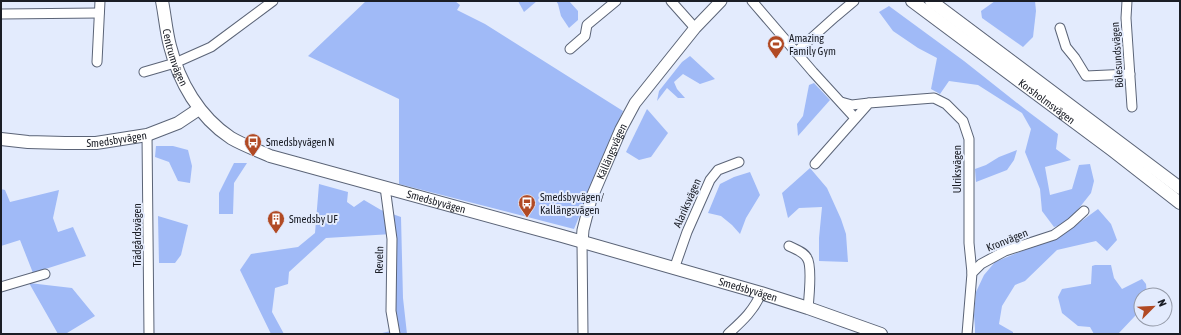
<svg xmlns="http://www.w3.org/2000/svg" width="1181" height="335" font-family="'Asap Condensed',sans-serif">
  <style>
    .green { fill: #a0baf7 }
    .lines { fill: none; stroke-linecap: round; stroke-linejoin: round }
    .minor-casing { stroke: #5b6477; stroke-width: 11 }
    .tertiary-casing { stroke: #5b6477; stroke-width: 13 }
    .secondary-casing { stroke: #5b6477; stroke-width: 14 }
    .minor { stroke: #fff; stroke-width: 9 }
    .tertiary { stroke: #fff; stroke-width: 11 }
    .secondary { stroke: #fff; stroke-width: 12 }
    .labels { text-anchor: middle; stroke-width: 4; stroke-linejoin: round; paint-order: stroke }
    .poi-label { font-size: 11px; fill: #1a1d25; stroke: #e3ebfd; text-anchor: start }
    .street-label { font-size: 11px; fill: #1a1d25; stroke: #e3ebfd }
  </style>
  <rect width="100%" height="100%" fill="#e3ebfd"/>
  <g class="green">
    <path d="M366,1H455L460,5L457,10L485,24L623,111L574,229L399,184V99L308,56Z"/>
    <path d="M518,1H537L524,12Z"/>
    <path d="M556,1H569L578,11V20L569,28L561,16L558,4Z"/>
    <path d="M995,1H1035L1036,11L1033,37L1023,47L982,18L981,11Z"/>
    <path d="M889,6L964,61L1026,110L1058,134L1056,149L1071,160L1045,167L1050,195L1072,189L1079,165L1090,164L1094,181L1091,193L1076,212L1065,224L1054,227L1042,211L1040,189L1025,152L1031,129L1022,113L978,85L949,81L940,94L931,89L937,58L918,48L893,31L879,12Z"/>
    <path d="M690,56L715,79L700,84L683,74L674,82L677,89L685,98H678L667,88L657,101L659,91L682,62Z"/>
    <path d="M814,83L830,100L798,136L797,124L803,116L809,85Z"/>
    <path d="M647,109L668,133L651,157L639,160L626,152Z"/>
    <path d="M156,146H173L188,150L192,166L190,183L178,181L169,162L155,157Z"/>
    <path d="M1017,150L1014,160L1007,170L976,182L975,169L986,165L999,157Z"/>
    <path d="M234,163H247L234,183L233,214H219V193Z"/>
    <path d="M810,168L827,188L841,219L846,234L848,262L819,261V238L822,207L799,208L788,218L782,193Z"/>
    <path d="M750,172L760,195L746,218L740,234L732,225L721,216L708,213L720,184L734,177Z"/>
    <path d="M319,184L348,192L347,202L354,207L364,200L381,210L401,217L403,298L407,334H378L395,330L392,234L326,238L289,272L288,284L275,288L272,312L284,334H271L240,270L251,254L298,247L315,233Z"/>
    <path d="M1,189L5,190L10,202L59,190L53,218L58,232L73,227L86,256L33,273L20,240L1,246V228L2,227L1,225Z"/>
    <path d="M1098,209L1111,224L1117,240L1107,251L1096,241L1057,250L1025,281L1015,285L1002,306L999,324L1013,332V334H975V328L974,315L976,292L984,275L995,262L1051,239L1072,228Z"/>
    <path d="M158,216L188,225L181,255L175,263H159Z"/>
    <path d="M1095,265H1111L1114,278L1122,289L1142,279L1146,284L1147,295H1141V307L1135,316L1118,334H1094L1090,327L1078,326L1062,313L1058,297L1062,289L1091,284L1092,266Z"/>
    <path d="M29,283L72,288L95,316L67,333L68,334H58Z"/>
  </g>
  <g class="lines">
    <g class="minor-casing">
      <g id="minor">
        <path d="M671,1L695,28"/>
        <path d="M752,1L813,72L855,118"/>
        <path d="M1127,1L1126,18L1132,107"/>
        <path d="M1,14L99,13"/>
        <path d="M1060,28L1066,47L1075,58L1086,76L1130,74"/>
        <path d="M570,49L585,36L587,25L616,1"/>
        <path d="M796,52L835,17L854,1"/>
        <path d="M97,62L100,1"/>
        <path d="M144,72L175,63L211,47L273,1"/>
        <path d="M841,102L852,105L869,103"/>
        <path d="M147,135L149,334"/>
        <path d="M815,164L869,103L934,98L946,104L963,121L969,139V243L972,273"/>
        <path d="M385,187L392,239L391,311L395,334"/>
        <path d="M582,242L583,334"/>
        <path d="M789,246C795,249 804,252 807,258C812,265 809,298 808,308"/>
        <path d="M674,269L687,232L710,180L718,170L739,162"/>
        <path d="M1,287L45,274"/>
        <path d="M728,334C741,322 754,311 761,293"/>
        <path d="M967,334L972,273L981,264L1005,251L1054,235L1071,223L1084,211"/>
      </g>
    </g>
    <g class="tertiary-casing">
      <g id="tertiary">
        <path id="s1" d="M582,242L583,230L591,199L621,129L635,103L695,28L721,1"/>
      </g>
    </g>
    <g class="secondary-casing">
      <g id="secondary">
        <path id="s2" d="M162,1C165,16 166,31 170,46C179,82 199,117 231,138C243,145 257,150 270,156L562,236L761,293L808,308L881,334"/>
        <path id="s3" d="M912,1L1112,150L1180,203"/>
        <path d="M931,1L1180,188"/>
        <path id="s4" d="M1,139L28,142L65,143H96L147,135L178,123L199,109"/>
      </g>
    </g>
    <use href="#minor" class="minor"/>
    <use href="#tertiary" class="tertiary"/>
    <use href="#secondary" class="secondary"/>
  </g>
  <defs>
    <g id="stadium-pin" transform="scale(0.9)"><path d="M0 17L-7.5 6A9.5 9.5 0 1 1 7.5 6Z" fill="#b14a24" stroke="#e3ebfd"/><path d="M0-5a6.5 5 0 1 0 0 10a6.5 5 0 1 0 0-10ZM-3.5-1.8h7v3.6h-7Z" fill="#fff"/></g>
    <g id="bus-pin" transform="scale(0.9)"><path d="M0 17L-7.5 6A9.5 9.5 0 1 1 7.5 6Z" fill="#b14a24" stroke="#e3ebfd"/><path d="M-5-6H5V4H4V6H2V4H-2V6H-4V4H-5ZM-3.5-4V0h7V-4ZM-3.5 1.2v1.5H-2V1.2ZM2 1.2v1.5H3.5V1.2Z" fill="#fff"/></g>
    <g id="building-pin" transform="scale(0.9)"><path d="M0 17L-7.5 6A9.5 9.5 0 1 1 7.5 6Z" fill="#b14a24" stroke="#e3ebfd"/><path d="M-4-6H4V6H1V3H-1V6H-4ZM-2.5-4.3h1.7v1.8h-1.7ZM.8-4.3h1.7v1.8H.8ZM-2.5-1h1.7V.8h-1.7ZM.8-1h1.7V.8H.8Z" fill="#fff"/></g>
  </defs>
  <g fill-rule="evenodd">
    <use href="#stadium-pin" x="776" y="44"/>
    <use href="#bus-pin" x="253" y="142"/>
    <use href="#bus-pin" x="527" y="203"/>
    <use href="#building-pin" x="276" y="219"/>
  </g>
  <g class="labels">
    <g class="poi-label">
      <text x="789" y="42">Amazing<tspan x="789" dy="13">Family Gym</tspan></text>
      <text x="266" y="146">Smedsbyvägen N</text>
      <text x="540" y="201">Smedsbyvägen/<tspan x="540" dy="13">Kallängsvägen</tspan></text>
      <text x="289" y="223">Smedsby UF</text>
    </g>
    <g class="street-label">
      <text transform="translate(1117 55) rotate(-94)" y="4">Bölesundsvägen</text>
      <text dy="4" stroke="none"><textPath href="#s2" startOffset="58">Centrumvägen</textPath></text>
      <text dy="4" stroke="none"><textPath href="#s3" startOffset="168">Korsholmsvägen</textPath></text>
      <text dy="4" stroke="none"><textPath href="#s4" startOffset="116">Smedsbyvägen</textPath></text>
      <text dy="4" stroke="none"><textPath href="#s1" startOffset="96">Källängsvägen</textPath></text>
      <text transform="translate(957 169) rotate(-90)" y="4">Ulriksvägen</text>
      <text dy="4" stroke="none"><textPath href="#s2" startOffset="374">Smedsbyvägen</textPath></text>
      <text transform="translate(687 203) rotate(-66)" y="4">Alariksvägen</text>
      <text transform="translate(137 235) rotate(-90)" y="4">Trädgårdsvägen</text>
      <text transform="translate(1007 240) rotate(-22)" y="4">Kronvägen</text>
      <text transform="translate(379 260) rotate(-89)" y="4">Reveln</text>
      <text dy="4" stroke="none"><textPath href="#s2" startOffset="698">Smedsbyvägen</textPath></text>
    </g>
  </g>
  <rect width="1181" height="335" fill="none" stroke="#1a1d25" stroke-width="4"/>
  <g transform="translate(1153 307) rotate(66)"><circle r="19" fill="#e3ebfd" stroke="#9399a7"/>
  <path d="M0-3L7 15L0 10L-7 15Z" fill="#b14a24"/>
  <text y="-6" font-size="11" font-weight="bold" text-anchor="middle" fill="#1a1d25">N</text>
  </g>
</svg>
